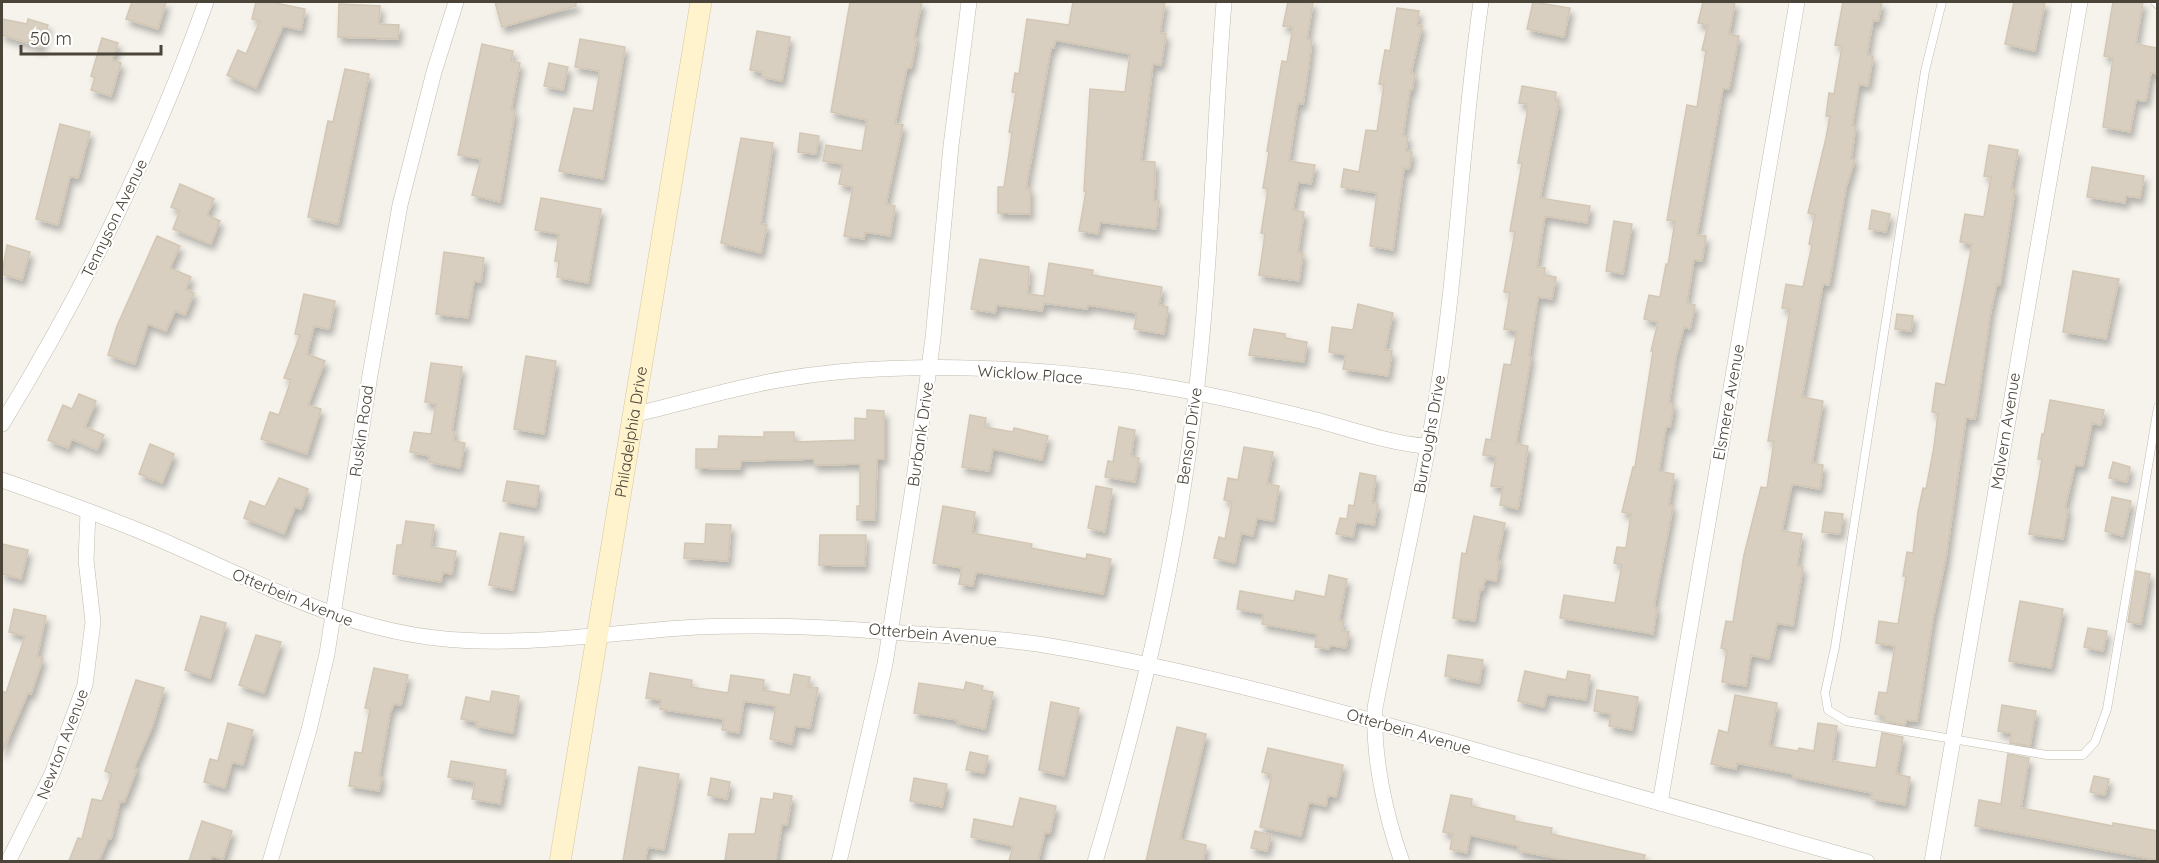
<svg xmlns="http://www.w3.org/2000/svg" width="2159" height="863" font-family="Quicksand,sans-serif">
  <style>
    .building { fill: #d8cfc1; stroke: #d3c7b4; stroke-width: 1.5; filter: url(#shadow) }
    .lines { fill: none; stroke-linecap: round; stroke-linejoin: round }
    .service-casing { stroke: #c2bbae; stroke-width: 9 }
    .minor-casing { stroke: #c2bbae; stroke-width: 16 }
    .secondary-casing { stroke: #d6c79b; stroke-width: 22 }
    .service { stroke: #fff; stroke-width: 8 }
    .minor { stroke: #fff; stroke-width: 15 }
    .secondary { stroke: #fff3cd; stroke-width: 21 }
    .labels { text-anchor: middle; stroke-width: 4.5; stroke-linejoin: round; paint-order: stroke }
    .street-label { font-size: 16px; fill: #4b4439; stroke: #fff }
  </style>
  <defs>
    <filter id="shadow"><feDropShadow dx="3.5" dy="6" stdDeviation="3" flood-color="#0004"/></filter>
  </defs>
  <rect width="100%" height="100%" fill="#f6f3ec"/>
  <g class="building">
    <path d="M132,2H166L158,29L126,19Z"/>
    <path d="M256,2H271L305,9L301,30L283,26L256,88L227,75L238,50L246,54L260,21L252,19Z"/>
    <path d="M495,2H576V6L502,27Z"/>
    <path d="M850,2H922L914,38H917L911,68H907L895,124L903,125L886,204L895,206L890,236L865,232L864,239L844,236L853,187L839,184L843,164L823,161L826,145L862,151L867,120L831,112Z"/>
    <path d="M1073,2H1165L1160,33L1166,34L1161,65L1153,64L1141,161L1155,162L1154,201H1159L1156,229L1100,222L1098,234L1079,231L1086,191H1084L1090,89L1125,92L1130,54L1055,40L1054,48H1051L1026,188H1030V214L998,213V187H1004L1012,133L1009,132L1016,93L1012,92L1015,73L1019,74L1027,19L1069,25Z"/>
    <path d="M1288,2H1313L1307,39H1312L1309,65L1303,104L1298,103L1289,161L1315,165L1311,184L1298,182L1293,210L1304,212L1298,252L1303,253L1299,281L1259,275L1265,234L1261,233L1268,189L1263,188L1269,152L1267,151L1282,61L1287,62L1293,27L1283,26Z"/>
    <path d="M1533,2L1570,8L1564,37L1527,29Z"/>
    <path d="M1703,2H1735L1729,34L1739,36L1729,89L1723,88L1697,235L1706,236L1702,261L1694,260L1687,303L1695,305L1690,329L1684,327L1676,357L1669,403L1674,404L1670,427H1666L1659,471L1674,474L1669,505L1673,506L1654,607L1657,608L1653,634L1560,618L1564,595L1615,603L1622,565L1614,563L1617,547L1626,548L1631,514L1622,512L1633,467H1635L1653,351H1651L1658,322L1644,319L1649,295L1660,297L1666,264L1668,265L1675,221L1667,220L1687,105L1697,107L1706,51L1702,50L1708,25L1698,23Z"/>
    <path d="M1843,2H1882L1878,21L1873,20L1867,55L1873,56L1868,86L1859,84L1852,126H1856L1851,159H1855L1846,188L1829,285L1823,284L1802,397L1823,401L1812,463L1823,465L1820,489L1792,484L1782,531L1802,534L1797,566L1803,567L1793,626L1777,623L1769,659L1751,655L1746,686L1722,682L1727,650L1721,648L1726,621L1733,622L1744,555L1761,487L1767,488L1774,441H1768L1790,309L1782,308L1786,284L1803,287L1812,245L1809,244L1815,215L1808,213L1826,138L1830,116H1826L1829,93L1834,94L1842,46L1835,45Z"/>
    <path d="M2014,2H2045L2035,51L2005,44Z"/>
    <path d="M2113,2H2143L2136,44L2157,48V74L2151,72L2146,101L2136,100L2130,132L2103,127L2113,58L2104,56Z"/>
    <path d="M339,4L380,6L379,24L399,25L398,39L338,37Z"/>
    <path d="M1397,8L1419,11L1417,25L1422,26L1411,73L1415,74L1412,90H1410L1403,136H1408L1406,151L1412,152L1409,169L1404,168L1393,250L1370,246L1377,193L1341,187L1344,169L1359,172L1366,130L1377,131L1384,85L1379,84L1385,50L1390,51Z"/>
    <path d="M2,19L27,24L28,19L48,25L41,47L2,35Z"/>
    <path d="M757,31L790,37L782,81L762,77V72L750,70Z"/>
    <path d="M102,38L118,43L112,60L121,63L111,96L91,90L95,78L91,76Z"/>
    <path d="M580,39L625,47L603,179L559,171L574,108L593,111L600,71L575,67Z"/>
    <path d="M482,44L513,51L511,61L520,63L511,110L515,111L500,202L472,195L481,159L458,155Z"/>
    <path d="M549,63L568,67L563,90L544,86Z"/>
    <path d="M345,69L369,74L338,224L308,217L328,121L333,122Z"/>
    <path d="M1522,86L1556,92L1555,101L1559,102L1540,198L1590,206L1587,223L1545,216L1537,267L1545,268L1544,275L1556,277L1552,299L1538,297L1529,356L1531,357L1516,444L1528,446L1518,509L1500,505L1503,487L1491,486L1496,457L1483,455L1486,439L1491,440L1504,364L1511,365L1517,331L1504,329L1510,293L1504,292L1515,232L1510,231L1522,163H1518L1527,114V104L1519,103Z"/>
    <path d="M60,124L90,132L78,178L70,176L58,225L36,219Z"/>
    <path d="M800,133L819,136L816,154L798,152Z"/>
    <path d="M741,138L773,143L761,224L767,225L761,253L721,243Z"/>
    <path d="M1989,145L2018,150L2011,189H2015L2000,285L1997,284L1991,310L1975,419L1966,418L1946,558L1933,619L1917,721L1906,720L1905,725L1884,721L1885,716L1875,714L1879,692L1887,693L1895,646L1876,643L1879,621L1898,624L1906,576H1903L1907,552L1913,553L1918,512L1923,488L1926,489L1934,447L1938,413L1932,412L1936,383L1945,385L1965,282L1972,244L1960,242L1965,214L1984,217L1991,177L1984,176Z"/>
    <path d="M2092,167L2144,176L2140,198L2126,196L2125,203L2087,197Z"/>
    <path d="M180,184L214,199L207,215L220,221L211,244L173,229L180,211L171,207Z"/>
    <path d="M541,198L601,209L588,283L557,277L559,261H555L559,234L535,230Z"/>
    <path d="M1872,210L1890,214L1886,232L1869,229Z"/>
    <path d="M1614,221L1632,224L1623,274L1606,271Z"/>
    <path d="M157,236L180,246L170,268L191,277L186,289L194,293L185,315L175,311L166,331L148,324L135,364L108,355L117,326Z"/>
    <path d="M7,245L30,252L22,280L2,274Z"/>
    <path d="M444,252L484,258L481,282L474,281L468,318L436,314Z"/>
    <path d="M980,259L1029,267L1028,294L1044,296L1049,263L1093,270L1092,275L1162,287L1159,305L1168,307L1164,334L1134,329L1137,313L1088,305L1087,309L1044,303L1042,311L997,305L995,313L971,309Z"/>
    <path d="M2073,271L2119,279L2106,339L2063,332Z"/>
    <path d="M304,294L335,301L329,329L314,326L307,354L325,361L308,405L321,409L307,454L261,439L270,412L279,415L291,380L284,378L300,335L295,334Z"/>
    <path d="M1358,304L1393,313L1385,350L1392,351L1388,376L1343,369L1346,355L1329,352L1332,327L1353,330Z"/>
    <path d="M1897,314L1913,316L1911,331L1895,329Z"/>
    <path d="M1254,329L1285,334V338L1307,342L1304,362L1249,355Z"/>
    <path d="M526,356L556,361L544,434L514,429Z"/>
    <path d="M431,363L462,367L452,431L455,432L453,441L465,443L460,468L429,462L430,456L410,452L414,432L431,434L436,404L425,402Z"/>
    <path d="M79,394L96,401L85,427L104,435L97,450L72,439L68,448L48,440L63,405L72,409Z"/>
    <path d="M2050,400L2104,410L2101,425L2092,423L2083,466L2075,465L2065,508L2068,509L2063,539L2029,534L2042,459H2038L2042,434L2044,435Z"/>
    <path d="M867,410L884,411V459H877L875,520H857V506H860V464L814,465V459L741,461L740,469L696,468V449H718L719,436L764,437V432H794V442L855,440V418L867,419Z"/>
    <path d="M970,415L986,418L984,427L1013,432L1014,428L1048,436L1042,460L993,449L989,471L962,467Z"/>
    <path d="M1119,427L1135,430L1131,456L1139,458L1135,482L1105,477L1108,461L1113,462Z"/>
    <path d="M150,444L174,454L162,483L139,474Z"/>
    <path d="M1244,447L1273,452L1267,484L1279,486L1273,521L1257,518L1253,536L1241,533L1235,563L1214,558L1219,537L1225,539L1232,502L1224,500L1228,478L1238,480Z"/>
    <path d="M2113,462L2130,467L2127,482L2109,478Z"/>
    <path d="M1360,473L1376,476L1372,503L1378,504L1374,525L1356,522L1353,537L1336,534L1340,518L1347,519L1349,505L1354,506Z"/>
    <path d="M279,478L308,489L301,509L295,507L284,534L244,518L250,501L265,507Z"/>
    <path d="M507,481L539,486L536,507L503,501Z"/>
    <path d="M1096,486L1112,489L1105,532L1088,528Z"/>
    <path d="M2112,497L2131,501L2123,536L2105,531Z"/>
    <path d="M943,506L975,512L972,533L1032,544L1031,548L1086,559L1087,554L1111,559L1103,594L976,572L973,586L959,584L962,568L933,563Z"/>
    <path d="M1825,512L1843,514L1840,534L1822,532Z"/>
    <path d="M1474,516L1505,523L1497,560L1500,561L1496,581L1485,579L1483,590L1480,589L1475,621L1453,618L1462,553L1466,554Z"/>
    <path d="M406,521L434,525L431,547L456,551L452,574L443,572L441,582L393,574L397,545H402Z"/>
    <path d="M706,524L731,525L728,561L684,558L685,543L705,544Z"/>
    <path d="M500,533L524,537L513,590L489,585Z"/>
    <path d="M820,535H866L865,566L819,565Z"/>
    <path d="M2,544L28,550L21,579L2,574Z"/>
    <path d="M2136,571L2150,574L2141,624L2128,622Z"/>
    <path d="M1329,575L1347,579L1339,621L1344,622L1342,631L1349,632L1346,648L1330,645L1329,649L1315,647L1317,634L1262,624L1264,614L1237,609L1240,591L1294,601L1296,591L1325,597Z"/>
    <path d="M2020,601L2063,609L2051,668L2009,661Z"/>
    <path d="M14,609L46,616L37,657L43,658L31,694L28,693L2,753V691L6,693L25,636L9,632Z"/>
    <path d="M201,616L226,623L210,678L185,670Z"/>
    <path d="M2088,628L2107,631L2103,651L2084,647Z"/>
    <path d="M256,635L281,642L264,693L239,685Z"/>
    <path d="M1448,655L1483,660L1479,683L1445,676Z"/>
    <path d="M374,668L408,675L401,705L394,704L390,713L379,776L382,777L379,791L349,786L355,752L362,753L370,709L365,708Z"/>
    <path d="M1525,671L1566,680L1568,671L1590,675L1586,700L1547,694L1544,707L1518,701Z"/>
    <path d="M650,673L692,680L691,687L728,693L731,675L764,680L763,690L790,695L794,674L810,677L808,687L818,688L810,728L795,726L792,744L770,739L776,706L744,701L739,733L722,730L724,719L660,709L661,700L646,698Z"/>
    <path d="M136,680L164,688L153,725L134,768L137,769L124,802L120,801L111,839H108L99,861H69L78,838L82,839L92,799L102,801L112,774L105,771Z"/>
    <path d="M966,682L983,686L982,690L993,692L985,729L957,723L958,720L914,713L919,683L964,690Z"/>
    <path d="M1597,690L1638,697L1632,730L1609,726L1611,714L1594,711Z"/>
    <path d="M492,691L519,696L513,733L476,726L477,722L461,719L466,697L490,702Z"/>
    <path d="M1735,695L1777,703L1769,746L1798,751L1799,748L1814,751L1818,723L1837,726L1832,761L1876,768L1882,733L1903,737L1896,774L1910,777L1905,805L1871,799L1872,793L1793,777L1794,774L1737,763L1736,769L1711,764L1719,730L1728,733Z"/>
    <path d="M1051,702L1079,708L1064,776L1039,770Z"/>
    <path d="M2002,705L2036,711L2030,746L2010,743L2011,733L1998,731Z"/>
    <path d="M228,723L253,730L243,765L232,762L225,788L204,782L210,759L218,761Z"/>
    <path d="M1177,727L1206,734L1180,839L1206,845L1203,861H1146Z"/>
    <path d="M1268,748L1343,765L1336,797L1328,795L1326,806L1309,802L1301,836L1260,827L1272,775L1262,772Z"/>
    <path d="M970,752L988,756L984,773L966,770Z"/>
    <path d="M2008,754L2029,758L2021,808L2113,826V823L2157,831V860L1975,826L1979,800L2001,804Z"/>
    <path d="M451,761L506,770L500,804L472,799L475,782L448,777Z"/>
    <path d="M639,767L679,774L673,808L664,850L648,847L645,861H623Z"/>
    <path d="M2094,776L2109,779L2105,795L2090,792Z"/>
    <path d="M711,778L730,782L727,799L708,795Z"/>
    <path d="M914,778L947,784L942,807L910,801Z"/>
    <path d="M774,793L792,796L787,825L782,824L776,861H725L729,834H755L761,798L773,800Z"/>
    <path d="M1451,795L1472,799L1471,806L1515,816L1514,821L1552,828L1551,834L1645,855L1644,861H1571L1518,851L1519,846L1470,835L1467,853L1450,849L1453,834L1443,832Z"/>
    <path d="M1020,798L1056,806L1050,833L1045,832L1038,861H1009L1013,846L971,837L974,819L1013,827Z"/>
    <path d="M202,821L232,831L223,859L212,856L210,861H189Z"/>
    <path d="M1255,831L1271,835L1267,851L1251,848Z"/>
  </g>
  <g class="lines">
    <g class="service-casing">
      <g id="service">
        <path d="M1942,2L1925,71L1835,647L1825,693L1828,710L1846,721L2047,755H2083L2095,742L2107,709L2158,407"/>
        <path d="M2155,2L2158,5"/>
      </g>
    </g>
    <g class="minor-casing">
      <g id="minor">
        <path d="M632,415C685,403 736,386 791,378C905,360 1052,367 1166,387C1218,396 1269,408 1320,421C1356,431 1390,443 1426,446"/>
        <path d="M2,424C84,290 153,150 206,2"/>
        <path d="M2,480C50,497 99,514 147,534C243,574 331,626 436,638C523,648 610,632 697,627C762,624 825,627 890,632C941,636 993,637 1044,645C1194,670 1340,711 1485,753C1612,789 1739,826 1867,862"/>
        <path d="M1660,803L1797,2"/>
        <path d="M8,862L52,774L85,685L93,622L86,560L88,512"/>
        <path d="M270,862L309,730L327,654L370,375L400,205L434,72L456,2"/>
        <path d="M839,862L885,664L912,494L933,338L951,146L969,2"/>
        <path d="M1095,862C1138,717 1175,568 1193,418C1211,280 1213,140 1224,2"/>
        <path d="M1402,862C1385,814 1373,758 1375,708C1395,604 1420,500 1437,395C1458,265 1462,132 1481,2"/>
        <path d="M1932,862L2080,2"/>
      </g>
    </g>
    <g class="secondary-casing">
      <g id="secondary">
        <path id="s1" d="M560,862L701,2"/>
      </g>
    </g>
    <use href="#service" class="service"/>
    <use href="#minor" class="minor"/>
    <use href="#secondary" class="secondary"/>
  </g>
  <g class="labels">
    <g class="street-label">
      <text transform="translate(114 218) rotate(-64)" y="6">Tennyson Avenue</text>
      <text transform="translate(1030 374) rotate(4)" y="6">Wicklow Place</text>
      <text transform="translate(1728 402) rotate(-80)" y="6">Elsmere Avenue</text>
      <text transform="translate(361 431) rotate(-82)" y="6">Ruskin Road</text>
      <text dy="6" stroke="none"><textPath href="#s1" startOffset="436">Philadelphia Drive</textPath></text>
      <text transform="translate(2005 431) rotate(-81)" y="6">Malvern Avenue</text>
      <text transform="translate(920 434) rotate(-82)" y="6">Burbank Drive</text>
      <text transform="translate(1429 434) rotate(-80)" y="6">Burroughs Drive</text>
      <text transform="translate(1189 436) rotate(-82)" y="6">Benson Drive</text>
      <text transform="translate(293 597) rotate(22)" y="6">Otterbein Avenue</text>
      <text transform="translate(933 634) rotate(5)" y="6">Otterbein Avenue</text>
      <text transform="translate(1409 731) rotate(16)" y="6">Otterbein Avenue</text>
      <text transform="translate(62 744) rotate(-69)" y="6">Newton Avenue</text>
    </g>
  </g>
  <rect width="2159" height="863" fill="none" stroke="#4b4439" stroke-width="6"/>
  <path d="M21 45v9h140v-9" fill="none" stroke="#4b4439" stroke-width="3"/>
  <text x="30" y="45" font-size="18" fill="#4b4439" stroke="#ffffff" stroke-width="4.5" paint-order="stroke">50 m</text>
</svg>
